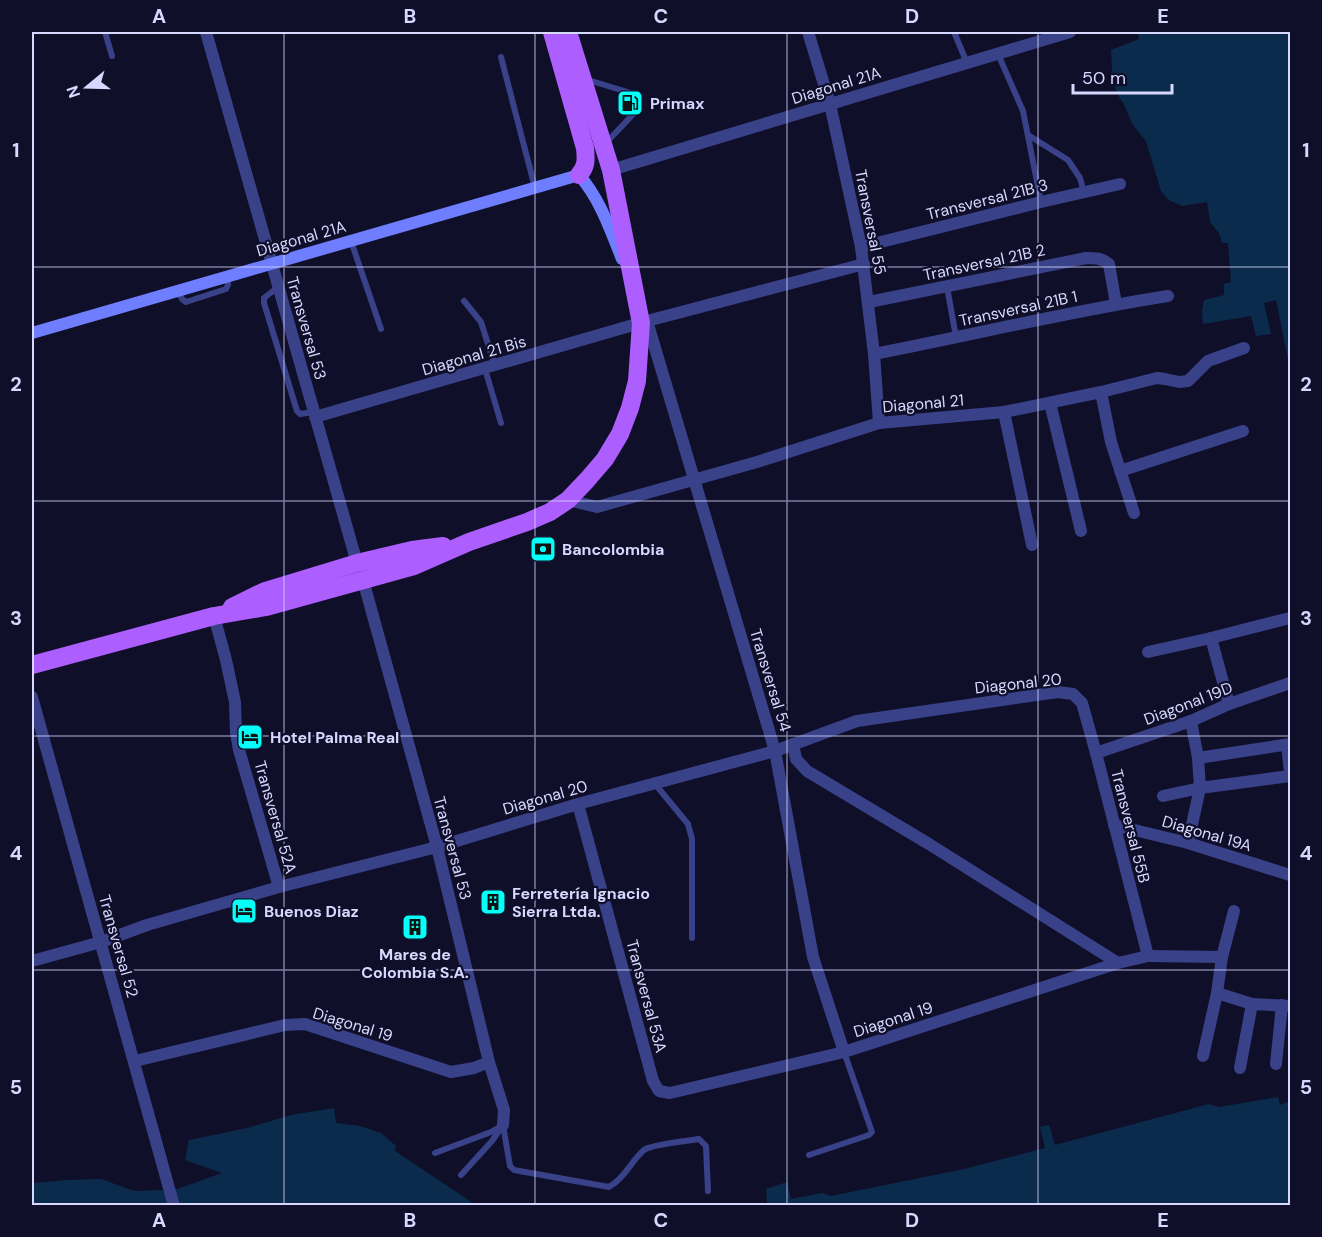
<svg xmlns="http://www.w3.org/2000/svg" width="1322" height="1237" font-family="'DM Sans',sans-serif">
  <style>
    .water { fill: #0b2b4c }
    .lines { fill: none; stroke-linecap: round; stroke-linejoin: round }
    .lane { stroke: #394189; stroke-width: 6 }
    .street { stroke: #394189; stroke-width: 12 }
    .secondary { stroke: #6e7eff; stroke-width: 12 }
    .primary { stroke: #ad5eff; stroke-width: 18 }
    .grid { fill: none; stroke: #d7d8ff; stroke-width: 1.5; stroke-opacity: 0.55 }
    .labels { text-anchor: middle; stroke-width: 4.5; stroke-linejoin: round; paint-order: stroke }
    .street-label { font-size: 16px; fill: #d7d8ff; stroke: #100f29 }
    .poi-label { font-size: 16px; font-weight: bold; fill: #d7d8ff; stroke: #100f29; text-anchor: start }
    .neatline { fill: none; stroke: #d7d8ff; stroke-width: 2 }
    .grid-label { font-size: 20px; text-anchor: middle; font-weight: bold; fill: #d7d8ff }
  </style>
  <rect width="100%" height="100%" fill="#100f29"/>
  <g class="water">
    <path d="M1138,32H1290V369L1276,300L1264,303L1271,334L1256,336L1251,316L1203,324L1202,311L1204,300L1224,295V284L1231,282L1228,243H1222L1219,233L1210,222L1207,202L1182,206L1169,200L1161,191L1146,141L1133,125L1123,102L1120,99L1110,75L1112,71L1111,50L1139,39Z"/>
    <path d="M1278,1097L1280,1105L1290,1101V1205H755L767,1203L766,1189L787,1182L791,1199L822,1193L831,1196L964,1169L1045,1148L1040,1127L1049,1125L1055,1145L1209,1104L1219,1107Z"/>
    <path d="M334,1108L336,1123L360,1126L381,1133L396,1146L395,1151L470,1201L473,1205H32V1180L34,1183L66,1180L101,1179L134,1191L160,1190L169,1192L222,1173L185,1160L189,1140L247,1128L291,1115Z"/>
  </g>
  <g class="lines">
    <g class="lane">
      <path d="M105,32L112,56"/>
      <path d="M954,32L967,63"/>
      <path d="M998,54L1023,111L1041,202"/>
      <path d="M501,57L535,188"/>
      <path d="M585,79L634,94"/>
      <path d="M1028,135L1068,160L1080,178L1084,192"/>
      <path d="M605,144L638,109"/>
      <path d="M351,241L381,329"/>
      <path d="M278,287L264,298V303L297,411L300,414L314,412"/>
      <path d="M947,287L956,337"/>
      <path d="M178,291L182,299L186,302L226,289L228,285V277"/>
      <path d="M464,301L481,322L495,366"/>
      <path d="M485,369L501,423"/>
      <path d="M655,784L688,824L692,839V938"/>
      <path d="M503,1125L510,1166L514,1170L609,1187C625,1178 631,1161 644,1150C652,1144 688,1141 699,1139L706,1146L708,1191"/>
      <path d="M435,1153L491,1132L503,1125"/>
      <path d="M809,1155L869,1135L872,1132L844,1052"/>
      <path d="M461,1175L492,1141L501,1128"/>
    </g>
    <g class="street">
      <path d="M206,32L357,563"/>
      <path d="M808,32L830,104L861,247L874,354L879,423"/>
      <path d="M611,170L1070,32"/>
      <path d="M861,247L1041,202L1120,184"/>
      <path d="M869,302L1086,258C1095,258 1102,258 1109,264L1116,304"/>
      <path d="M647,321L775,751L813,957L844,1052"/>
      <path d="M874,354C972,335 1070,311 1168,296"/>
      <path d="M1101,392L1111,442L1134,513"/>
      <path d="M1050,403L1081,531"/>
      <path d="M1004,412L1032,545"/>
      <path d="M315,417L647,321L864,264"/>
      <path d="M1120,471L1243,431"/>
      <path d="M568,500L597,507L757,462L879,423L1004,412L1101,392L1157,378L1165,379L1179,382L1188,381L1208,361L1244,348"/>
      <path d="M363,580L437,847L489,1062L504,1110L503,1125"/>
      <path d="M214,616L226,660L235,702L236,733L239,750L279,887"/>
      <path d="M1211,638L1229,704"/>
      <path d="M1148,652L1211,638L1290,618"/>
      <path d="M32,697L174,1206"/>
      <path d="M793,744L796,759L807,771L929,844L1118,963"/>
      <path d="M1287,745L1290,772"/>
      <path d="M1096,753L1191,721L1229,704L1290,683"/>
      <path d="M1198,758L1290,744"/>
      <path d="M1163,796L1200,788L1290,776"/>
      <path d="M1114,825L1188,843L1290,875"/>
      <path d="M1188,843L1200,788L1198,758L1191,721"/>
      <path d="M1148,956L1222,957L1234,911"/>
      <path d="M32,961L101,942L147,925L279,887L437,847L578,804L775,751L857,721L1058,692L1073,694L1082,703L1096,753L1148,956L1118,963L844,1052L670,1093L659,1091L653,1081L578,804"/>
      <path d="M1217,993L1252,1004L1290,1006"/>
      <path d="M1203,1056L1217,993L1222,957"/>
      <path d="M135,1061L285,1025L305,1024L451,1072L474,1068L489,1062"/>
      <path d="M1276,1064L1282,1005"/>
      <path d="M1240,1068L1252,1004"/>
    </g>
    <path class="secondary" d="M32,333L579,175C600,199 610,229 622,259"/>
    <g class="primary">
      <path d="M552,32L585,148C586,159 587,166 579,175"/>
      <path d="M232,607L265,591L357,563L412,550L443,546"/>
      <path d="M32,665L214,616L266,607L414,566L469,542L527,522L550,512L568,500L587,480L605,459L620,434L630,408L637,381L641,323L611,170L568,32"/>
    </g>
  </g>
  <path class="grid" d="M284,32V1206M535,32V1206M787,32V1206M1038,32V1206M32,267H1290M32,501H1290M32,736H1290M32,970H1290"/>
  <defs>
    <g id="fuel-square" transform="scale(1.35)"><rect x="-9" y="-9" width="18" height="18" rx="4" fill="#03fff7" stroke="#100f29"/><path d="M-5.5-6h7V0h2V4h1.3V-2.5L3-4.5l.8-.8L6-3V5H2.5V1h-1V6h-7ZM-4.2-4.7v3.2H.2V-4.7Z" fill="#111"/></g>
    <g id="bank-square" transform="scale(1.35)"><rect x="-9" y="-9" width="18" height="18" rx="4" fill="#03fff7" stroke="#100f29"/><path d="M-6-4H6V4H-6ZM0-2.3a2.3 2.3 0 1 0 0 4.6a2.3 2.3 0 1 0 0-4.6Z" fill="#111"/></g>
    <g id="hotel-square" transform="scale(1.35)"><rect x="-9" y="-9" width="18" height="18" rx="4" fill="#03fff7" stroke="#100f29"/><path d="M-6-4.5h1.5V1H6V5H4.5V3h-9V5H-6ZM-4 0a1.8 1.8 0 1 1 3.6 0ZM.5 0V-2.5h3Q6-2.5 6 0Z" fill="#111"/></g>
    <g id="building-square" transform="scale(1.35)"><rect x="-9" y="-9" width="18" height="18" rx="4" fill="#03fff7" stroke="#100f29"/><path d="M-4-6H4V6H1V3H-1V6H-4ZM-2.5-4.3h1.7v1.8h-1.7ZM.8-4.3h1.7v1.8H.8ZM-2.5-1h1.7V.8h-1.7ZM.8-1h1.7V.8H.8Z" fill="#111"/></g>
  </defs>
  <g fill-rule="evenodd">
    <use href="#fuel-square" x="630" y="103"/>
    <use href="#bank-square" x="543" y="549"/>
    <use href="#hotel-square" x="250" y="737"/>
    <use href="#building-square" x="493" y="902"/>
    <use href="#hotel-square" x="244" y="911"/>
    <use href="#building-square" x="415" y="927"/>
  </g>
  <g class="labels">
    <g class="street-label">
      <text transform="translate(836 85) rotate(-17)" y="6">Diagonal 21A</text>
      <text transform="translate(987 199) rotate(-14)" y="6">Transversal 21B 3</text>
      <text transform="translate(871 222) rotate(79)" y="6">Transversal 55</text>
      <text transform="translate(301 238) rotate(-16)" y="6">Diagonal 21A</text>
      <text transform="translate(984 262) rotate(-12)" y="6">Transversal 21B 2</text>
      <text transform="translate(1018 308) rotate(-12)" y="6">Transversal 21B 1</text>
      <text transform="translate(307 328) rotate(74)" y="6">Transversal 53</text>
      <text transform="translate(474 355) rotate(-16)" y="6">Diagonal 21 Bis</text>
      <text transform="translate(923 403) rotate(-5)" y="6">Diagonal 21</text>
      <text transform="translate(771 680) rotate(73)" y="6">Transversal 54</text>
      <text transform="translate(1018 683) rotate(-6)" y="6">Diagonal 20</text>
      <text transform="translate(1188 703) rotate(-21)" y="6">Diagonal 19D</text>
      <text transform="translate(545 797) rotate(-16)" y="6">Diagonal 20</text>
      <text transform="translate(276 817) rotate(74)" y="6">Transversal 52A</text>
      <text transform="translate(1131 826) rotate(76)" y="6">Transversal 55B</text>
      <text transform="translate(1207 833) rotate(16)" y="6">Diagonal 19A</text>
      <text transform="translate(453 848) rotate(75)" y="6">Transversal 53</text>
      <text transform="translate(119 946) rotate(74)" y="6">Transversal 52</text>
      <text transform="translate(647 996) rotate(75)" y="6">Transversal 53A</text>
      <text transform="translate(893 1019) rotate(-18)" y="6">Diagonal 19</text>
      <text transform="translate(353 1024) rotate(17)" y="6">Diagonal 19</text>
    </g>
    <g class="poi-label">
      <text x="650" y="109">Primax</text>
      <text x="562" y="555">Bancolombia</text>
      <text x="270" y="743">Hotel Palma Real</text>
      <text x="512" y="899">Ferretería Ignacio<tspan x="512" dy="18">Sierra Ltda.</tspan></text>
      <text x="264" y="917">Buenos Diaz</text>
      <text x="415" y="960" text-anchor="middle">Mares de<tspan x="415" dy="18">Colombia S.A.</tspan></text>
    </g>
  </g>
  <rect width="1322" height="1237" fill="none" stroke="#100f29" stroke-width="66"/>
  <g transform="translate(87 87) rotate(251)" stroke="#100f29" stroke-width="4.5" paint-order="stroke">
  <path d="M0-4.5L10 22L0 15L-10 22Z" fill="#d7d8ff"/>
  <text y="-9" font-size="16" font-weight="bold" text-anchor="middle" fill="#d7d8ff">N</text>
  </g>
  <path d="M1073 84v9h99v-9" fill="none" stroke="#d7d8ff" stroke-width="3"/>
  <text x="1082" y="84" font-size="18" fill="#d7d8ff" stroke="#100f29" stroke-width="4.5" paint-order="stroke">50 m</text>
  <rect x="33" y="33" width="1256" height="1171" class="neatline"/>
  <g class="grid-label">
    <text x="159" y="23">A</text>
    <text x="410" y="23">B</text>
    <text x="661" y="23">C</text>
    <text x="912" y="23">D</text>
    <text x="1163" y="23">E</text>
    <text x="16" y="157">1</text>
    <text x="1306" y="157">1</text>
    <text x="16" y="391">2</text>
    <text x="1306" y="391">2</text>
    <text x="16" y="625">3</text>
    <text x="1306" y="625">3</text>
    <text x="16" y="860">4</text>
    <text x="1306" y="860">4</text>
    <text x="16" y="1094">5</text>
    <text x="1306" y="1094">5</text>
    <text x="159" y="1227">A</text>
    <text x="410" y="1227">B</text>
    <text x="661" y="1227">C</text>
    <text x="912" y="1227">D</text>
    <text x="1163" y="1227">E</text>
  </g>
</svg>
